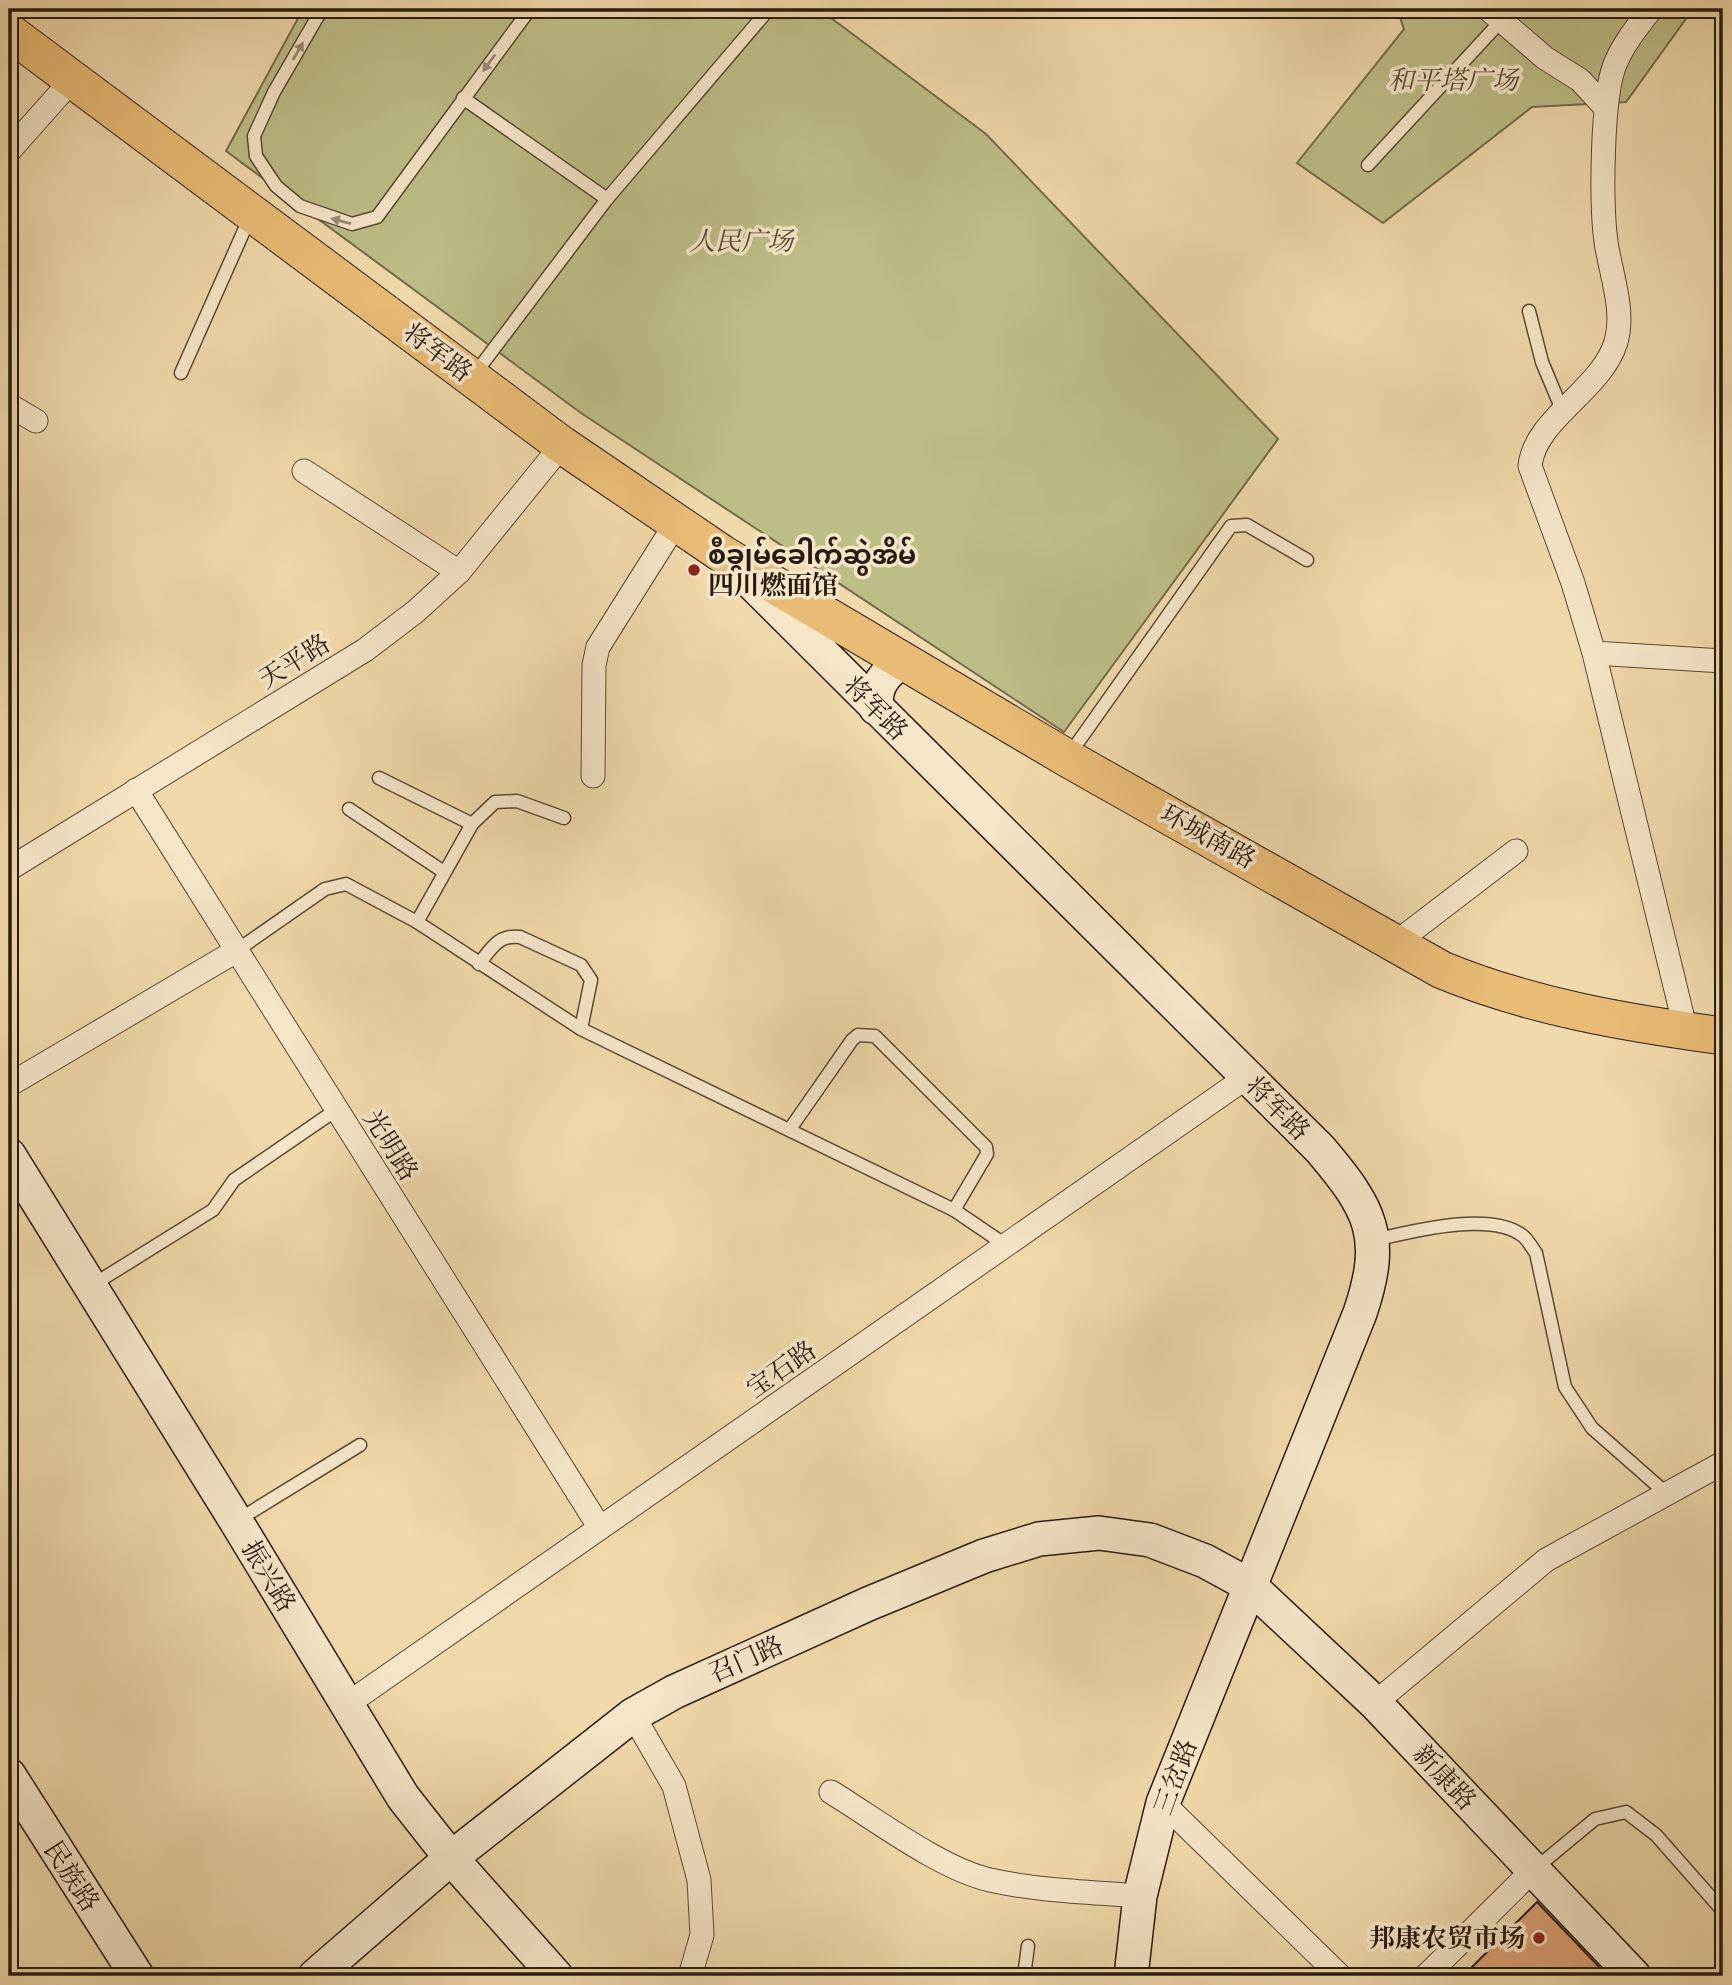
<svg xmlns="http://www.w3.org/2000/svg" width="1732" height="1985" font-family="Alegreya,'Noto Serif SC','Noto Sans Myanmar',serif">
  <style>
    .green { fill: #bdbe86; stroke: #736c4c; stroke-width: 2 }
    .building { fill: #daa175; stroke: #291b11; stroke-width: 2 }
    .lines { fill: none; stroke-linecap: round; stroke-linejoin: round }
    .service-casing { stroke: #5b4a37; stroke-width: 15 }
    .minor-casing { stroke: #5b4a37; stroke-width: 25 }
    .secondary-casing { stroke: #291b11; stroke-width: 36 }
    .primary-casing { stroke: #291b11; stroke-width: 39 }
    .service { stroke: #f5e6c8; stroke-width: 12 }
    .minor { stroke: #f5e6c8; stroke-width: 23 }
    .secondary { stroke: #f5e6c8; stroke-width: 33 }
    .primary { stroke: #e8bc75; stroke-width: 37 }
    .oneway { fill: #998b76 }
    .poi-dot { fill: #8f2418; stroke: #f5e6c8; stroke-width: 2.5 }
    .labels { text-anchor: middle; stroke-width: 7; stroke-linejoin: round; paint-order: stroke }
    .park-label { font-size: 26px; font-style: italic; fill: #554c34; stroke: #f5e6c8 }
    .street-label { font-size: 26px; fill: #291b11; stroke: #f5e6c8 }
    .poi-label { font-size: 26px; font-weight: bold; fill: #291b11; stroke: #f5e6c8; text-anchor: start }
  </style>
  <rect width="100%" height="100%" fill="#f0d9aa"/>
  <filter id="stains"><feTurbulence type="fractalNoise" baseFrequency=".00286" numOctaves="4"/><feColorMatrix values="0 0 0 0 .2 0 0 0 0 .09 0 0 0 0 .02 0 0 0 .5 -.17"/></filter>
  <radialGradient id="worn" r=".72"><stop offset=".6" stop-color="#630" stop-opacity="0"/><stop offset="1" stop-color="#630" stop-opacity=".3"/></radialGradient>
  <g class="green">
    <path d="M303,9H819L986,134L1278,439L1064,732L581,413L226,151Z"/>
    <path d="M1397,9H1693L1626,102L1532,107L1383,223L1297,163L1404,29Z"/>
  </g>
  <path class="building" d="M1537,1902L1608,1976H1463Z"/>
  <g class="lines">
    <g class="service-casing">
      <g id="service">
        <path d="M322,9L274,92L254,136L256,156L276,186L300,206L352,224L377,217L530,9"/>
        <path d="M463,98L607,199"/>
        <path d="M1368,165L1501,21"/>
        <path d="M1529,311L1542,362L1563,412"/>
        <path d="M181,373L250,217"/>
        <path d="M474,375L607,199L769,9"/>
        <path d="M1069,755L1231,526L1247,525L1307,560"/>
        <path d="M379,778L472,824"/>
        <path d="M349,809L444,872"/>
        <path d="M417,922L472,824L495,802L517,801L564,818"/>
        <path d="M236,951L325,889L346,884L417,922L581,1029L954,1210L1007,1246"/>
        <path d="M479,964C491,949 498,934 520,937L581,965L591,980L581,1029"/>
        <path d="M790,1129L852,1040L858,1035L875,1036L986,1147L987,1154L954,1210"/>
        <path d="M1374,1240C1410,1232 1491,1210 1523,1236C1528,1240 1532,1248 1536,1253L1565,1387L1592,1428L1667,1494"/>
        <path d="M91,1286L213,1210L234,1180L336,1110"/>
        <path d="M238,1520L360,1445"/>
        <path d="M1536,1868L1595,1819L1626,1812L1656,1835L1723,1911"/>
        <path d="M1024,1976L1028,1946"/>
      </g>
    </g>
    <g class="minor-casing">
      <g id="minor">
        <path d="M1488,9L1545,58L1580,80L1605,107"/>
        <path d="M1651,9C1638,26 1624,43 1616,62C1601,95 1601,205 1606,242C1611,275 1625,310 1616,342C1601,391 1535,418 1530,466L1573,583L1594,653L1686,1031"/>
        <path d="M9,151L72,80"/>
        <path d="M9,405L36,421"/>
        <path d="M304,471L459,572"/>
        <path d="M1594,653L1723,661"/>
        <path d="M593,776L594,665L598,647L676,523"/>
        <path d="M136,790L600,1528"/>
        <path d="M9,869L365,650L415,612L459,572L562,445"/>
        <path d="M1397,942L1516,851"/>
        <path d="M9,1085L236,951"/>
        <path d="M1375,1703L1546,1560L1723,1463"/>
        <path d="M346,1705L1247,1077"/>
        <path d="M633,1715L674,1786L699,1880L702,1935L690,1976"/>
        <path d="M831,1792C875,1819 941,1869 990,1880C1039,1891 1090,1892 1140,1896"/>
        <path d="M1163,1803L1340,1976"/>
        <path d="M1426,1976L1532,1871"/>
      </g>
    </g>
    <g class="secondary-casing">
      <g id="secondary">
        <path d="M743,574L1320,1149C1371,1209 1386,1236 1360,1313L1163,1803L1140,1896L1131,1976"/>
        <path d="M876,708C875,685 884,673 903,662"/>
        <path d="M9,1155L236,1521L403,1797L451,1858L556,1976"/>
        <path d="M9,1775L137,1976"/>
        <path d="M315,1976L451,1858L633,1715L674,1692L868,1604L984,1556L1039,1539L1099,1533L1150,1540L1205,1561L1249,1585L1375,1703L1634,1976"/>
      </g>
    </g>
    <g class="primary-casing">
      <path id="primary" d="M9,32L562,445L724,555L1067,758L1442,970C1532,1007 1627,1023 1723,1036"/>
    </g>
    <use href="#service" class="service"/>
    <use href="#minor" class="minor"/>
    <use href="#secondary" class="secondary"/>
    <use href="#primary" class="primary"/>
  </g>
  <defs><path id="oneway-solid" d="M-6-.8H1V-3.2L6.5 0L1 3.2V.8H-6Z" transform="scale(1.75)"/></defs>
  <g class="oneway">
    <use href="#oneway-solid" transform="translate(298 51) rotate(-60)"/>
    <use href="#oneway-solid" transform="translate(489 63) rotate(126)"/>
    <use href="#oneway-solid" transform="translate(341 221) rotate(-165)"/>
  </g>
  <g class="poi-dot">
    <circle cx="694" cy="570" r="7"/>
    <circle cx="1539" cy="1938" r="7"/>
  </g>
  <g class="labels">
    <g class="park-label">
      <text x="1453" y="89">和平塔广场</text>
      <text x="741" y="250">人民广场</text>
    </g>
    <g class="street-label">
      <text transform="translate(438 352) rotate(37)" y="9">将军路</text>
      <text transform="translate(294 661) rotate(-32)" y="9">天平路</text>
      <text transform="translate(876 708) rotate(45)" y="9">将军路</text>
      <text transform="translate(1208 836) rotate(29)" y="9">环城南路</text>
      <text transform="translate(1278 1108) rotate(45)" y="9">将军路</text>
      <text transform="translate(391 1145) rotate(58)" y="9">光明路</text>
      <text transform="translate(781 1369) rotate(-35)" y="9">宝石路</text>
      <text transform="translate(269 1576) rotate(59)" y="9">振兴路</text>
      <text transform="translate(746 1659) rotate(-24)" y="9">召门路</text>
      <text transform="translate(1175 1777) rotate(-70)" y="9">三岔路</text>
      <text transform="translate(1445 1777) rotate(47)" y="9">新康路</text>
      <text transform="translate(72 1876) rotate(57)" y="9">民族路</text>
    </g>
    <g class="poi-label">
      <text x="708" y="564">စီချွမ်ခေါက်ဆွဲအိမ်<tspan x="708" dy="30">四川燃面馆</tspan></text>
      <text x="1525" y="1947" text-anchor="end">邦康农贸市场</text>
    </g>
  </g>
  <rect width="1732" height="1985" fill="none" stroke="#f0d9aa" stroke-width="35"/>
  <rect x="10" y="10" width="1711" height="1964" fill="none" stroke="#291b11" stroke-width="3.5"/>
  <rect x="18" y="18" width="1697" height="1950" fill="none" stroke="#291b11" stroke-width="2"/>
  <rect width="100%" height="100%" filter="url(#stains)"/>
  <rect width="100%" height="100%" fill="url(#worn)"/>
</svg>
